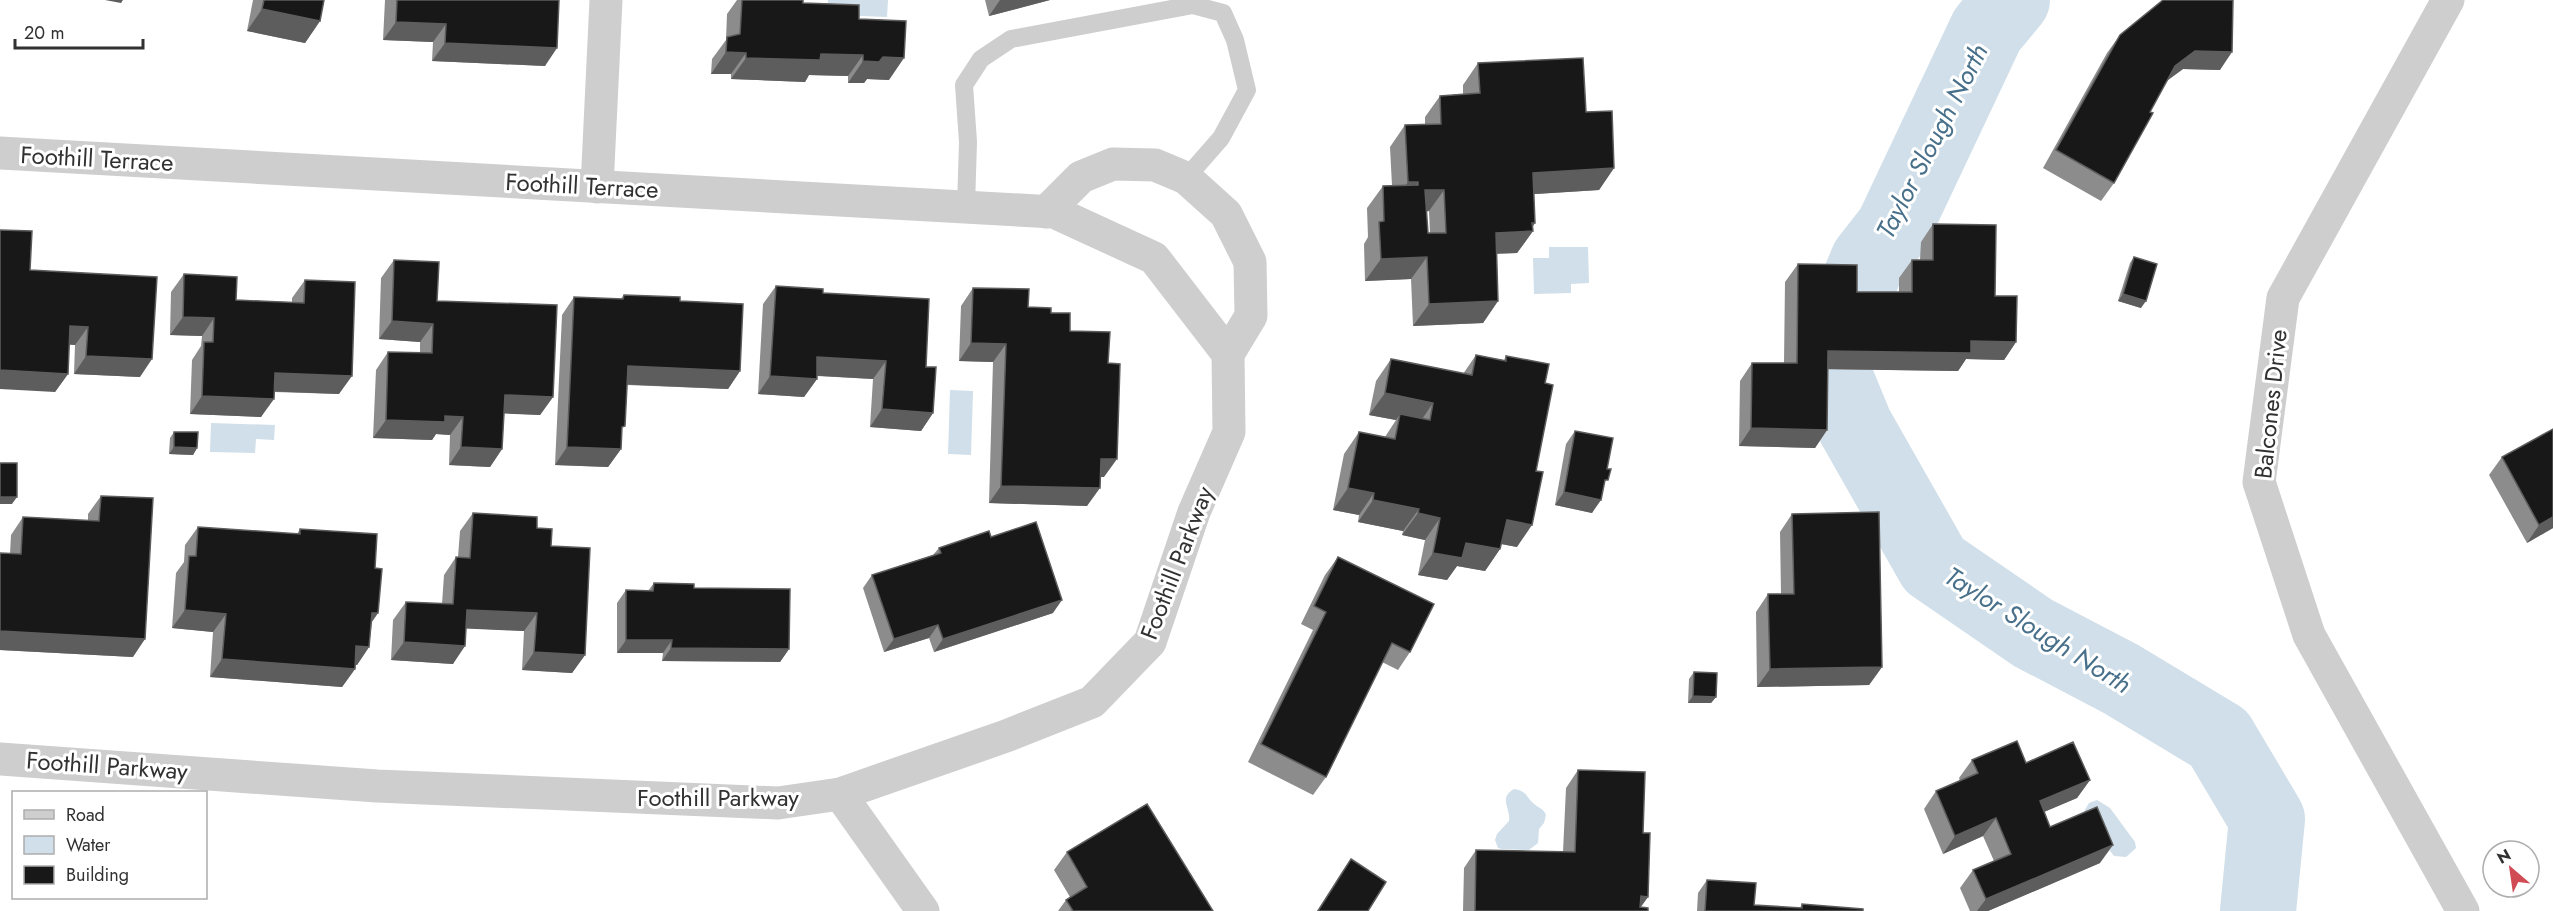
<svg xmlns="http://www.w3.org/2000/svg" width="2553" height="911" font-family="Jost,sans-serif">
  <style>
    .water { fill: #d0dfe9 }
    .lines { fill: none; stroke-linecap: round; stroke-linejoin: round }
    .river { stroke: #d0dfe9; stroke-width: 76 }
    .service { stroke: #cecece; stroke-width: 18 }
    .minor { stroke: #cecece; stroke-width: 33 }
    .tertiary { stroke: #cecece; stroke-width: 33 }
    .wall { fill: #8c8c8c; fill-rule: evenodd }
    .shaded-wall { fill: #5d5d5d }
    .building { fill: #181818; stroke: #5d5d5d; stroke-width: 1.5; fill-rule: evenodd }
    .labels { text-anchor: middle; stroke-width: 6; stroke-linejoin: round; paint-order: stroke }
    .street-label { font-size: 24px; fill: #313131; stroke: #fff }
    .water-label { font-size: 26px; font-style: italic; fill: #48708a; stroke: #fff }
  </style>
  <rect width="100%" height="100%" fill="#fff"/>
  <g class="water">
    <path d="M828,0H888L887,17L809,14L827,8Z"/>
    <path d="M1549,247H1588L1589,283L1571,284V293L1534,294L1533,258H1549Z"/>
    <path d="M950,390L973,391L971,455L948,454Z"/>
    <path d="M211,423L275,425L274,440L256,439L255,453L210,452Z"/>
    <path d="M1514,789C1527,791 1526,797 1534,804C1540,809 1543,808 1546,815L1544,823L1539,829L1538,843L1529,850L1502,849L1498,848L1495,840L1497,834L1509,821C1511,808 1498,798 1514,789Z"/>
    <path d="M2097,800L2110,808L2135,842L2136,848L2126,857L2114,856L2082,815L2089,803Z"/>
  </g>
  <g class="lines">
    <path class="river" d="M2012,0L1987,30L1893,229L1868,261L1837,335L1834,375L1855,426L1934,565L2033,633L2121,679L2219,738L2267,819L2258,911"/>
    <path class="service" d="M966,206L968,142L964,85L981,59L1011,39L1193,5L1223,13L1235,40L1247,90L1221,138L1186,178"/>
    <g class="minor">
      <path d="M0,153L1054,212L1154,258L1228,354L1229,432L1194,512L1150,642L1092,702L1006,736L840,794L778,803L377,786L0,759"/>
      <path d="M597,187L606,0"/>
      <path d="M1046,212L1081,177L1113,164L1155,165L1186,178L1226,214L1250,262L1251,316L1228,354"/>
      <path d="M840,794L923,911"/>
    </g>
    <path class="tertiary" d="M2448,0L2283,298L2259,482L2309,635L2463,911"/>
  </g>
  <g class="wall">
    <path d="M253,0H324L320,21L305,43L247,31Z"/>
    <path d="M385,0H559L545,66L432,61L433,42L383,40Z"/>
    <path d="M737,0H803V3L859,19L889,80L867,79L864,83H848V76L809,75L805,82L731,79V74H711L712,59L726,40L727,14Z"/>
    <path d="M985,0H1050L989,16Z"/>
    <path d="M2120,35L2220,70L2183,69L2167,81L2150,112L2114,183L2101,201L2043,168L2107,53Z"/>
    <path d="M1478,63L1586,112L1614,168L1599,190L1534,194L1533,231L1517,253L1496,254L1498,301L1483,323L1413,326L1411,279L1365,281L1364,244L1368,237L1367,208L1383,186H1392L1390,147L1405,125H1425V117L1440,96L1463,94V85ZM1429,211L1430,233H1428L1426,212Z"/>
    <path d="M1933,224L1995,296L2016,342L2004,360L1966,359L1958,371L1828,369L1827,430L1815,448L1739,446L1740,381L1752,363H1784L1785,282L1798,264L1857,292H1899V278L1912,260H1920L1921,242Z"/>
    <path d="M2134,257L2141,308L2118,301L2130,263Z"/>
    <path d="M394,260L437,301L553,397L540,415L504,413L502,449L490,467L449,465L450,435L436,434L432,440L373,438L376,370L388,352L420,353V342L379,339L381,278Z"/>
    <path d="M30,270L140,377L74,374L75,345L69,344L68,374L55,392Z"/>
    <path d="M184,274L236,300L292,302V298L305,280L339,394L274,392L261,417L190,414L192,360L201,346L202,336L170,335L171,292Z"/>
    <path d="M776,286L823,293L926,367L933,413L921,431L870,427L873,379L817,376V379L804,397L758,394L763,304Z"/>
    <path d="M973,288L1028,307L1051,313L1070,331L1104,477H1100L1087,506L989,503L993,362L959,361L961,306Z"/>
    <path d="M624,295L680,301L740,371L728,389L627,385L621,432V449L608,467L555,465L562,315L574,297L621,299Z"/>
    <path d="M1476,355L1504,360L1506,356L1517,547L1501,544L1500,549L1485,571L1457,566L1447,580L1418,575L1425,540L1402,535L1403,531L1358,522L1359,515L1333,510L1344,454L1359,432L1385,437L1396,420L1369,415L1376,381L1391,359L1463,374Z"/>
    <path d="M2553,429V528L2527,543L2489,475L2502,457Z"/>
    <path d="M1575,431L1604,487L1592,513L1555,505L1566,444Z"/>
    <path d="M174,432L197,448L193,455L169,454L170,438Z"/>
    <path d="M101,496L133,657L0,650V553L10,554L11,535L23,517L88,521V514Z"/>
    <path d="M473,513L537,528L551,546L585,655L572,673L522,670L524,631L466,628L453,664L391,660L393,620L406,602L442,604L444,575L456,557H458L460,531Z"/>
    <path d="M1792,514L1882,667L1869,685L1757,687L1756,612L1768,594H1781L1780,532Z"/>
    <path d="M198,527L297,534L300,529L375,568L378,613L372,622L369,647L357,665H355V669L342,687L210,677L213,632L172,628L176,573L184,562L185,545Z"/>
    <path d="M991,537L1053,613L934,652L929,638L884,652L863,588L872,575L933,555L939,548Z"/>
    <path d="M1338,557L1410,652L1398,670L1382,662L1326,777L1313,795L1248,762L1313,630L1301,624L1325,575Z"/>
    <path d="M654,583L694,588L789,649L780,662L662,661L663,653H617V603L626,590L648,591Z"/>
    <path d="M1694,672L1716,697L1711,703H1688L1689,679Z"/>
    <path d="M1972,760L2026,763L2090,780L2077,798L2044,812L2050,827L2100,863L1988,911H1970L1960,888L1973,870L1994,861L1983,836L1943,854L1924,809L1936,791L1960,781L1959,778Z"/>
    <path d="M1578,770L1643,833L1648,897L1640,907L1648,911H1463L1464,868L1476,850L1563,852L1566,788Z"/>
    <path d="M1067,852L1213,911H1058L1066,900L1070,897L1054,870Z"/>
    <path d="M1351,859L1368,911H1317L1342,872Z"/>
    <path d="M1707,880L1754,905L1800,908L1802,904L1863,911H1697L1698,893Z"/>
  </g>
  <g class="shaded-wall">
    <path d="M105,0H123L121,3Z"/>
    <path d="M1000,0H1050L989,16Z"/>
    <path d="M262,9L320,21L305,43L247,31Z"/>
    <path d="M396,22L446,24L433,42L383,40Z"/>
    <path d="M445,43L557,48L545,66L432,61Z"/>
    <path d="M2195,51L2232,52L2220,70L2183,69L2162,84L2175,66Z"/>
    <path d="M726,52L746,53L731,74H711Z"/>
    <path d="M821,54L863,55L848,76L809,75L805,82L731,79L746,58Z"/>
    <path d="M883,57L904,58L889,80L867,79L864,83H848L863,61Z"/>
    <path d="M1614,168L1599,190L1518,195L1533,173Z"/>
    <path d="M1408,182H1418L1403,203L1393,204Z"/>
    <path d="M1425,190H1444L1429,211L1410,212Z"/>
    <path d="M1532,223H1535L1530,231H1533L1517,253L1480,254L1496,233Z"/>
    <path d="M1427,257L1411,279L1365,281L1381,259Z"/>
    <path d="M2123,294L2146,301L2141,308L2118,301Z"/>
    <path d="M1498,301L1483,323L1413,326L1429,304Z"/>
    <path d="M183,317L214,318L202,336L170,335Z"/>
    <path d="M392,321L433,324L420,342L379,339Z"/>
    <path d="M70,326L88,327L75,345L58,344Z"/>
    <path d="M1971,341L2016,342L2004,360L1966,359L1958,371L1816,369L1828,351Z"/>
    <path d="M971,343L1006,344L993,362L959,361Z"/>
    <path d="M86,356L152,359L140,377L74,374Z"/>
    <path d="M817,357L886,361L873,379L805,375Z"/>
    <path d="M628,366L740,371L728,389L615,384Z"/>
    <path d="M0,370L68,374L55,392L0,389Z"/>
    <path d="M275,373L352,376L339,394L262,391Z"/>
    <path d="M770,376L817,379L804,397L758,394Z"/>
    <path d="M1385,393L1433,403L1418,425L1400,414L1396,420L1369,415Z"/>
    <path d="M505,395L553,397L540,415L493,413Z"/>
    <path d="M202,396L274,399L261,417L190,414Z"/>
    <path d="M882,409L933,413L921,431L870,427Z"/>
    <path d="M445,416L463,417L450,435L436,434L432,440L373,438L386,420Z"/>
    <path d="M1751,428L1827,430L1815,448L1739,446Z"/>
    <path d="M174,447L197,448L193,455L169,454Z"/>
    <path d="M461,447L502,449L490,467L449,465Z"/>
    <path d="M567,447L621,449L608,467L555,465Z"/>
    <path d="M1101,459H1117L1104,477H1089Z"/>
    <path d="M1001,486L1100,488L1087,506L989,503Z"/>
    <path d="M1348,488L1374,493L1359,515L1333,510Z"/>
    <path d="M1564,492L1601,500L1592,513L1555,505Z"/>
    <path d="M0,497H17L12,504H0Z"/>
    <path d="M1373,500L1419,509L1403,531L1358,522Z"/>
    <path d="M1418,513L1440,518L1425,540L1402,535Z"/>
    <path d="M2553,517V528L2527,543L2539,525Z"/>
    <path d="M1507,520L1532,525L1517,547L1491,542Z"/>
    <path d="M1466,543L1500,549L1485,571L1457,566L1447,580L1418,575L1433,553Z"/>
    <path d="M1062,600L1053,613L934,652L943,639Z"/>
    <path d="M185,610L226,614L213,632L172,628Z"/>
    <path d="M467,610L537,613L524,631L454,628Z"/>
    <path d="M372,613H378L365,631Z"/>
    <path d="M938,625L929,638L884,652L894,639Z"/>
    <path d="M0,631L145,639L133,657L0,650Z"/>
    <path d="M626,640H672L663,653H617Z"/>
    <path d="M404,642L465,646L453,664L391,660Z"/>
    <path d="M356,646L369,647L357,665L344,664Z"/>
    <path d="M671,648L789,649L780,662L662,661Z"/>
    <path d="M534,652L585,655L572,673L522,670Z"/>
    <path d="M222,659L355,669L342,687L210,677Z"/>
    <path d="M1882,667L1869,685L1757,687L1770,669Z"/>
    <path d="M1693,696L1716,697L1711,703H1688Z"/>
    <path d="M2090,780L2077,798L2027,819L2040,801Z"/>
    <path d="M1996,818L1983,836L1943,854L1955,836Z"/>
    <path d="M2113,845L2100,863L1988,911H1977L1986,899Z"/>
    <path d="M1641,896L1648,897L1638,911Z"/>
  </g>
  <g class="building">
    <path d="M264,0H324L320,21L262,9Z"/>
    <path d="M397,0H559L557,48L445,43L446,24L396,22Z"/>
    <path d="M742,0H803V3L859,5V19L906,21L904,58L883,57L879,62L863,61V55L821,54L820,60L746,58V53L726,52L727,37L740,34Z"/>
    <path d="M2163,0H2233L2232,52L2195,51L2175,66L2150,112L2153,113L2114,183L2056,150L2120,35Z"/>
    <path d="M1583,58L1586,112L1612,111L1614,168L1533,173L1535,223H1532L1533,231L1496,233L1498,301L1429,304L1427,257L1381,259L1379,222L1384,221L1383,186L1418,185V182H1408L1405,125L1441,124L1440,96L1480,93L1478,63ZM1425,190H1444L1446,233H1428Z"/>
    <path d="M1933,224L1996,225L1995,296H2017L2016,342L1971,341V353L1828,351L1827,430L1751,428L1752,363H1797L1798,264L1857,265V292H1912V260H1933Z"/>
    <path d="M0,230L32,231L30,270L157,277L152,359L86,356L88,327L70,326L68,374L0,370Z"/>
    <path d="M2134,257L2157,264L2146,301L2123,294Z"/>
    <path d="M394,260L439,262L437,301L557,305L553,397L505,395L502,449L461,447L463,417L445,416V422L386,420L388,352L432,353L433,324L392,321Z"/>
    <path d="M184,274L237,277L236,300L304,303L305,280L355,282L352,376L275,373L274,399L202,396L204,342H213L214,318L183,317Z"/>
    <path d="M776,286L823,289V293L929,299L926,367H936L933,413L882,409L886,361L817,357V379L770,376Z"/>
    <path d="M973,288L1029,289L1028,307L1051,308V313H1070V331L1110,332L1108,363L1120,364L1117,459H1101L1100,488L1001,486L1006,344L971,343Z"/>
    <path d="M624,295L680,297V301L743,304L740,371L628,366L625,426L622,427L621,449L567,447L574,297L623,299Z"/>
    <path d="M1476,355L1506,361V356L1549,364L1545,383L1553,385L1536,471L1543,472L1532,525L1507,520L1500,549L1466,543L1462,558L1433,553L1440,518L1418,513L1419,509L1373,500L1374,493L1348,488L1359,432L1395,439L1400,414L1430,420L1433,403L1385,393L1391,359L1472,375Z"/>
    <path d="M2553,429V517L2539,525L2502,457Z"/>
    <path d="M1575,431L1613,438L1607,469H1611L1608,480H1605L1601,500L1564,492Z"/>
    <path d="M174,432H198L197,448L174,447Z"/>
    <rect x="0" y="463" width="17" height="34"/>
    <path d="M101,496L153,498L145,639L0,631V553L21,554L23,517L99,521Z"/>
    <path d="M1879,512L1882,667L1770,669L1768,594H1794L1792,514Z"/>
    <path d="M473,513L537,517V528L552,529L551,546L590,548L585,655L534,652L537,613L467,610L465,646L404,642L406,602L453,604L456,557L470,558Z"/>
    <path d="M1036,522L1062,600L943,639L938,625L894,639L872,575L941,553L939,548L989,531L991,537Z"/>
    <path d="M198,527L300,534V529L377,534L375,568L382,569L378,613H372L369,647L356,646L355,669L222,659L226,614L185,610L189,556H196Z"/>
    <path d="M1338,557L1434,604L1410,652L1392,643L1326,777L1261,744L1326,612L1314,606Z"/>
    <path d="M654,583L694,584V588L790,589L789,649L671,648L672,640H626V590L653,591Z"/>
    <path d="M1694,672L1717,673L1716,697L1693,696Z"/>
    <path d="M2017,741L2026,763L2073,742L2090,780L2040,801L2050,827L2097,807L2113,845L1986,899L1973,870L2011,854L1996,818L1955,836L1936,791L1978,773L1972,760Z"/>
    <path d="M1578,770L1645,772L1643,833H1650L1648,897L1641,896L1640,907L1648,908V911H1475L1476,850L1575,852Z"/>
    <path d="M1147,804L1213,911H1073L1066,900L1087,887L1067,852Z"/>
    <path d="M1351,859L1386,882L1368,911H1318Z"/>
    <path d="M1707,880L1756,883L1754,905L1802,908V904L1863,909V911H1705Z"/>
  </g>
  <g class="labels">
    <g class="street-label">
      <text transform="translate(97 159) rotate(3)" y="8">Foothill Terrace</text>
      <text transform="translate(582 186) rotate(3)" y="8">Foothill Terrace</text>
      <text transform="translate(2271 404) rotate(-84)" y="8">Balcones Drive</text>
      <text transform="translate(1177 563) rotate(-69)" y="8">Foothill Parkway</text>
      <text transform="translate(107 766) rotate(4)" y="8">Foothill Parkway</text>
      <text x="718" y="806">Foothill Parkway</text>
    </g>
    <g class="water-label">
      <text transform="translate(1932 141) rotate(-63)" y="9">Taylor Slough North</text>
      <text transform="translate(2038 630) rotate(32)" y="9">Taylor Slough North</text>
    </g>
  </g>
  <rect x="12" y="791" width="195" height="108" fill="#ffffff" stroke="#adadad" stroke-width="1.5"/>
  <rect x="24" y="810" width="30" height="9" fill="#cecece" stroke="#adadad" stroke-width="1.5"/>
  <text x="66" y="821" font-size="18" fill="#313131">Road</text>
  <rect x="24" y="836" width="30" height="18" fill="#d0dfe9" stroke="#adadad" stroke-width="1.5"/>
  <text x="66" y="851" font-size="18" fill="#313131">Water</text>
  <rect x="24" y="866" width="30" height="18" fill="#181818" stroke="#adadad" stroke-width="1.5"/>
  <text x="66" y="881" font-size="18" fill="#313131">Building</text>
  <g transform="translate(2511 869) rotate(331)"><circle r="28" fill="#ffffff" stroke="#adadad" stroke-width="1.5"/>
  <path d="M0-4.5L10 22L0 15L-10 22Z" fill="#d04b54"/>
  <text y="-9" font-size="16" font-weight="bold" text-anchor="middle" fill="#313131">N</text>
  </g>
  <path d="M15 39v9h128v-9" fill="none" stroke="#313131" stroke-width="3"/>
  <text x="24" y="39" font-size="18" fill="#313131" stroke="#ffffff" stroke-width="4.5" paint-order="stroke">20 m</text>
</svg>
